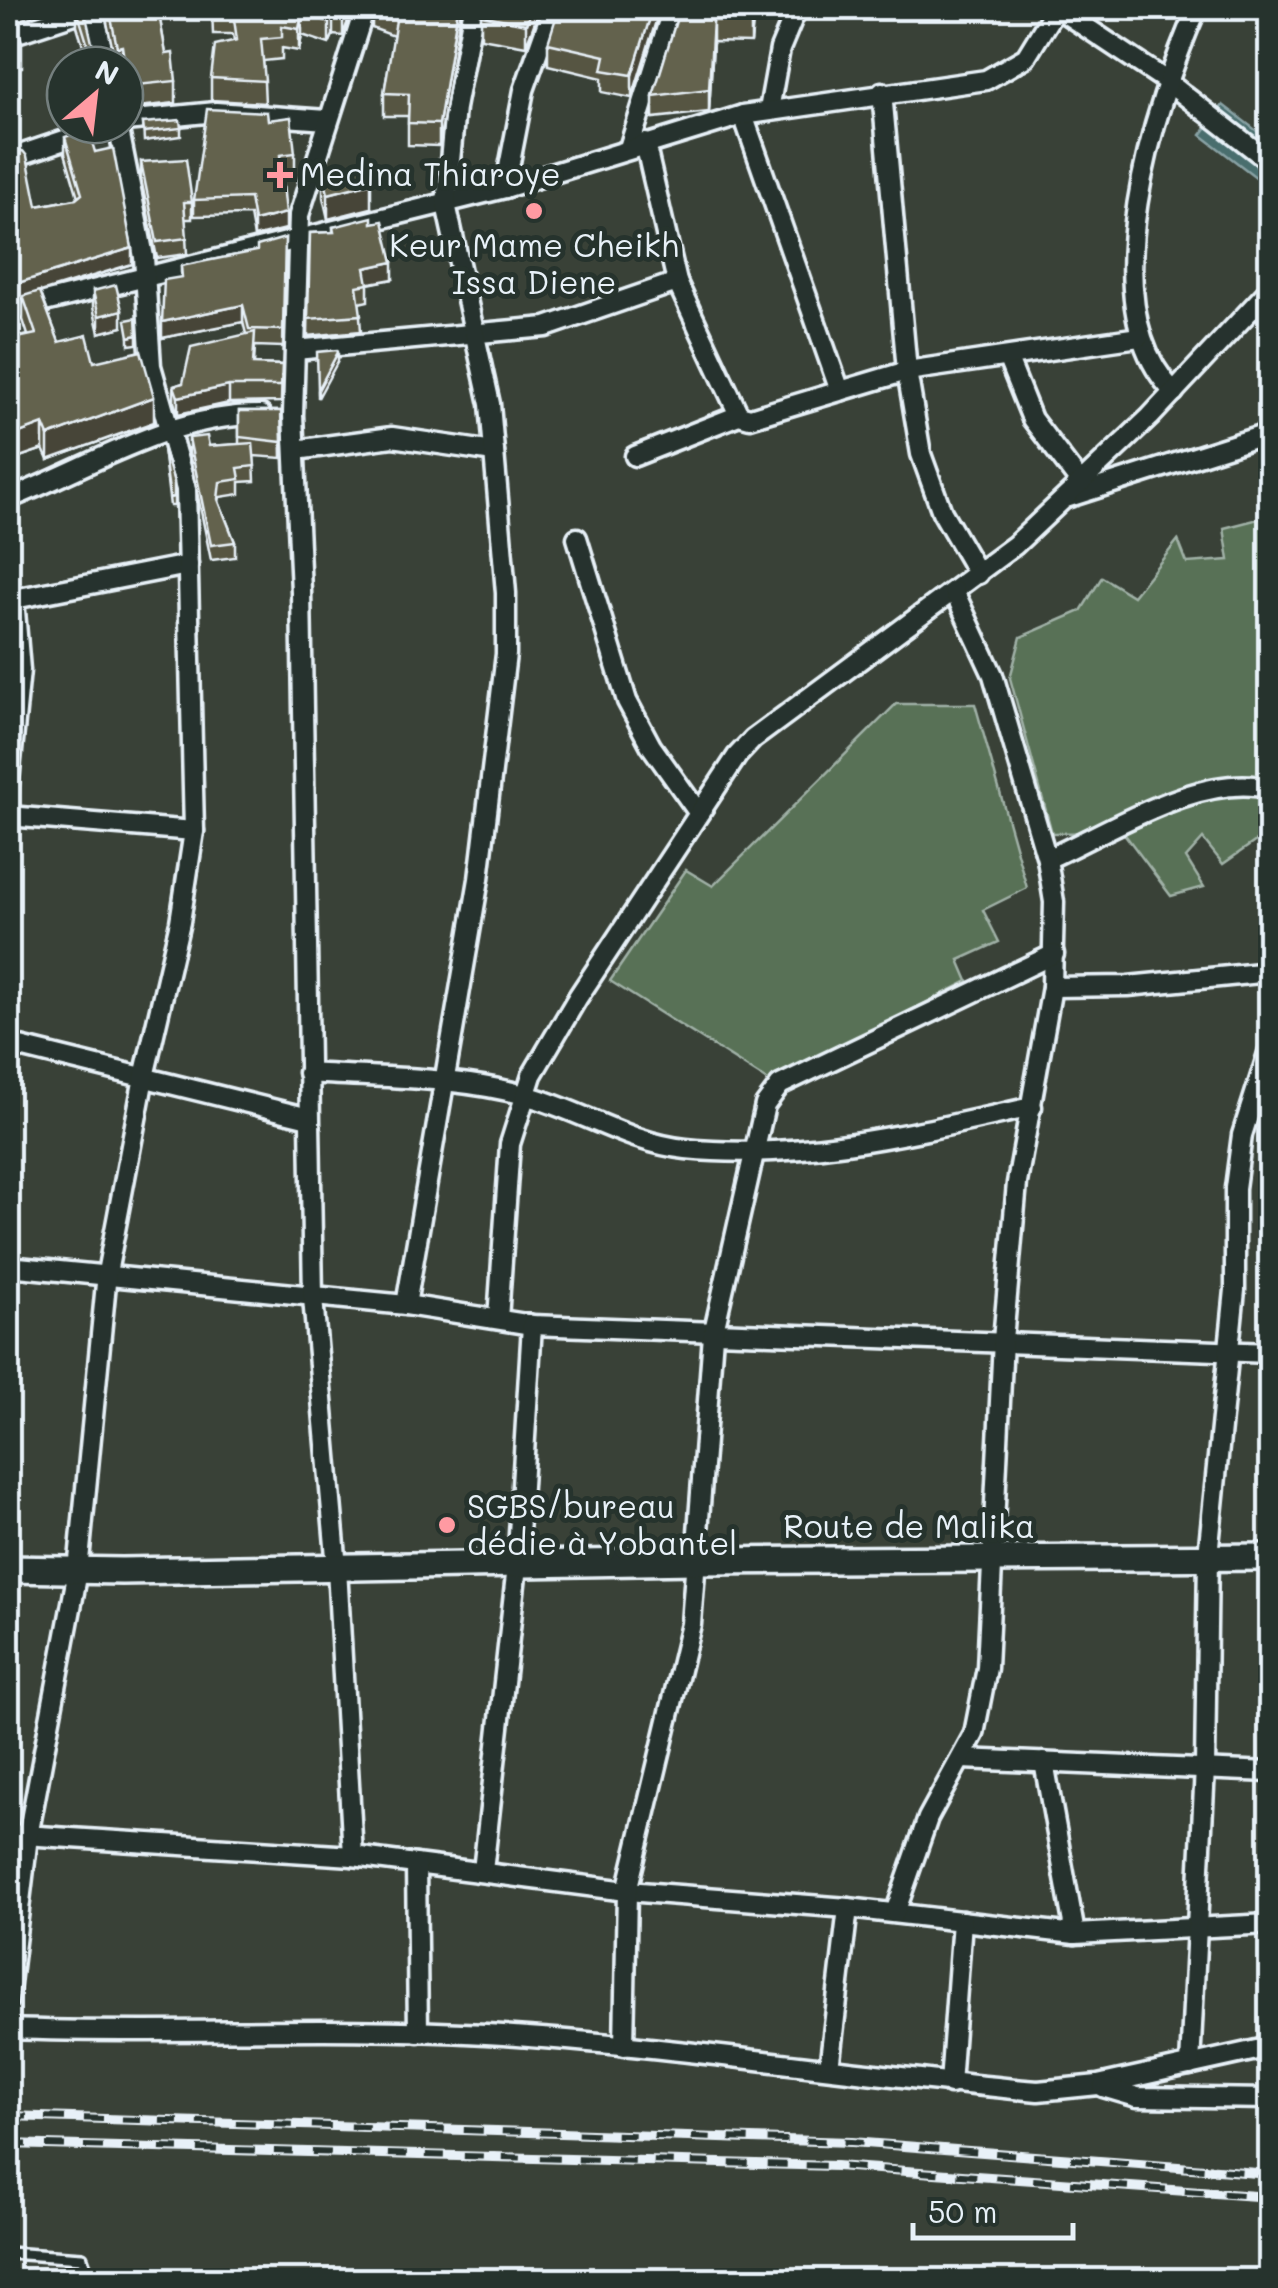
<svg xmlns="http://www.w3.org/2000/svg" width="1278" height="2288" font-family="Mali,sans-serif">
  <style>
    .green { fill: #597156; stroke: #a0b1a7; stroke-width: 2.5 }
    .water { fill: #4a6e6e; stroke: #89a2a5; stroke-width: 2.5 }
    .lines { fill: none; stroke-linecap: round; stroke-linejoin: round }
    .lane-casing { stroke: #e8f1f8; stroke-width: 16 }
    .street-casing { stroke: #e8f1f8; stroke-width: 25 }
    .secondary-casing { stroke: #e8f1f8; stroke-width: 32 }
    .lane { stroke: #26332d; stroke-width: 9 }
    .street { stroke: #26332d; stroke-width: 18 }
    .secondary { stroke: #26332d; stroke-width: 25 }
    .rail-casing { stroke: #e8f1f8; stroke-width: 10 }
    .rail { stroke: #26332d; stroke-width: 6; stroke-dasharray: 19; stroke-linecap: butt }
    .wall { fill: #565443; stroke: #e8f1f8; stroke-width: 2.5 }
    .shaded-wall { fill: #464537; stroke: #e8f1f8; stroke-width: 2.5 }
    .building { fill: #64624e; stroke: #e8f1f8; stroke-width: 2.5 }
    .poi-dot { fill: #ff9aa2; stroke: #26332d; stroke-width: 4 }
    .labels { text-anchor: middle; stroke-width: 10; stroke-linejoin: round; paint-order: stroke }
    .poi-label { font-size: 32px; fill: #e8f1f8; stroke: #26332d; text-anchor: start }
    .street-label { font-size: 32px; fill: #e8f1f8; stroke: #26332d }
  </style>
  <rect width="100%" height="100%" fill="#394137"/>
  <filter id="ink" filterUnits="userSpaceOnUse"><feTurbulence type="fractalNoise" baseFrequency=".01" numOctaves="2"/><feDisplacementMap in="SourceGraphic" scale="20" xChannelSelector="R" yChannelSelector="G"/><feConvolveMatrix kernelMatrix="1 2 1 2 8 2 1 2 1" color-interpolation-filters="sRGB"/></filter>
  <g filter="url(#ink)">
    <g class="green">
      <path d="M1270,516V831L1223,864L1203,839L1186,858L1204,887L1171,896L1123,832L1052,833L1010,678L1021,637L1081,611L1102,577L1133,596L1178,540L1187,563L1229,560L1224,528Z"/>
      <path d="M896,704H975L1027,888L983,910L999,942L959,960L968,981L770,1082L610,981L686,870L713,886Z"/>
    </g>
    <path class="water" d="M1223,105L1270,141V188L1201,135Z"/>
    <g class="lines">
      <g class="lane-casing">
        <path id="lane" d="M8,2253L82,2258L90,2280"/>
      </g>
      <g class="street-casing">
        <g id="street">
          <path d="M93,8L106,65"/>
          <path d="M1057,8L1165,80L1270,162"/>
          <path d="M1266,8L1270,10"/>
          <path d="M8,36L93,8"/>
          <path d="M882,92L907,371L921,454L942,512L978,574"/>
          <path d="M769,110L780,49L797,8"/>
          <path d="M743,115L840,391"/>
          <path d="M125,121L216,112L327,120"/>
          <path d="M645,143L677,282L739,415"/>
          <path d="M629,148L673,8"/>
          <path d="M8,159L109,125"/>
          <path d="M505,188L524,90L553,8"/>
          <path d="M8,311L505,188L743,115L986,80L1026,57L1056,8"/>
          <path d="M295,350L546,327L677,282"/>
          <path d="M1008,359L1032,419L1080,482"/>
          <path d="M1174,392C1088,305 1155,104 1197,8"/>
          <path d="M296,450L392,437L494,452"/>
          <path d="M635,456L739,415L750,418L907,371L1139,337"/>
          <path d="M1066,498L1270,433"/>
          <path d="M8,499C90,467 170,414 261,415"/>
          <path d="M577,538L627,701L651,746L698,812"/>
          <path d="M8,792L20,670L14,599L188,565"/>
          <path d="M8,816L194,831"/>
          <path d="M1047,859C1108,832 1204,770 1270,789"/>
          <path d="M1052,987L1128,986L1270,972"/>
          <path d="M8,1044L309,1118"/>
          <path d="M308,1073C380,1078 458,1076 528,1096C582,1111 629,1143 686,1149C804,1161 918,1132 1032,1107"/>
          <path d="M8,1266L406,1305L532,1325L1270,1353"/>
          <path d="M406,1305L479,879L506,654V593L490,404L446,204L455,108L474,8"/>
          <path d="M498,1319L510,1144L532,1075L578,997L737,756L753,739L1015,545L1150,417L1270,289"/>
          <path d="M962,1759L1270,1772"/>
          <path d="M1044,1762L1075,1934"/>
          <path d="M8,1834L353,1856L627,1891L848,1908L1075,1934L1270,1924"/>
          <path d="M353,1856L337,1568L313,1298L301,591L293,415L299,215L365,8"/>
          <path d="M416,1864L418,2032"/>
          <path d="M483,1871L517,1566L532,1325"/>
          <path d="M895,1913L928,1818L974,1734L987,1668L1003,1340L1017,1183L1052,987L1054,902L1047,859L993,675L954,591"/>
          <path d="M8,2000L28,1836L78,1571L107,1273L144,1077L180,922L194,831L186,489L151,366L144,257L118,125"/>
          <path d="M8,2029C167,2035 326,2025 486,2034C671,2045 853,2075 1038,2091L1098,2085L1270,2047"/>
          <path d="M624,2046L627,1891L691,1624L713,1335L765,1105L780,1085L1054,954"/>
          <path d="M1190,2065L1205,1768L1208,1555L1235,1290V1188L1242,1135L1270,1047"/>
          <path d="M829,2068L848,1908"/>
          <path d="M950,2084L962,1921"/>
          <path d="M1103,2087L1137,2097L1270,2099"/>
        </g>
      </g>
      <g class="secondary-casing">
        <path id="secondary" d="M8,1569L122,1571L695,1561L1270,1557"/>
      </g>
      <use href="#lane" class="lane"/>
      <use href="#street" class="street"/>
      <use href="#secondary" class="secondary"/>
      <g class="rail-casing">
        <g id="rail">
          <path d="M8,2116L851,2142L1270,2174"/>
          <path d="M8,2144L836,2166L1270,2197"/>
        </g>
      </g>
      <use href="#rail" class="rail"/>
    </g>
    <g class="wall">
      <path d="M104,8H158L166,54L176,81V103L128,108L125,88V65H116Z"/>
      <path d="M212,8H352L343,36L333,35L329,44L302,35L299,51L282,48V59L263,61L265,103L211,100V78L234,41L233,34H213Z"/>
      <path d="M372,8H461L439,146L408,145V116H384V93L394,36L372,28Z"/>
      <path d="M540,8L526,46L481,38V15Z"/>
      <path d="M660,8L632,98L602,92V78L548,65V43Z"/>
      <path d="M680,8H754L751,43L713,42L709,112L653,118V96Z"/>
      <path d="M77,10L94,51L100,65H89L77,26Z"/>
      <path d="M268,120L295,153V169L281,171L286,229L254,237L250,215L194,216V200Z"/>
      <path d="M143,123L181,128V136L144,141Z"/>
      <path d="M65,137L132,264L40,292L59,342L94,362L154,422L48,460L43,449L14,459L8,443V340L28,335L23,320V298L8,302V223L16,220L8,188V153L37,206L76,199L78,197L65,153Z"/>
      <path d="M141,162L192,202V219H185L187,254L157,258L141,179Z"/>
      <path d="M323,172L371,208L328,219L323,197Z"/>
      <path d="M372,223L393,279L368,284V301L359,303L361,331L308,336L310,233L333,232V227Z"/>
      <path d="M285,238L283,347L255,346L254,364L282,365L281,402L229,403L178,414L174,402V386L183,383L246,334L243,322L162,338L181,277V266L257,251Z"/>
      <path d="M93,291L122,327L99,333L93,307Z"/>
      <path d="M239,411H281L282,458L254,456L255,481L240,482V494L220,497L219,502L235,542V557L211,560L189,453V438L209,446L239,444Z"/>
      <path d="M163,448L174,482V506H170Z"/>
    </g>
    <g class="shaded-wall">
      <path d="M345,8H352L343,36V13Z"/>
      <path d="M458,8H461L439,146V124Z"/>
      <path d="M532,8H540L526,46V24Z"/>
      <path d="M653,8H660L632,98V75Z"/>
      <path d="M752,8H754L751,43V21Z"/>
      <path d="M333,12V35L329,44V22Z"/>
      <path d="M302,13V35L299,51V29Z"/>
      <path d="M713,20V42L709,112V89Z"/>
      <path d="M22,42V67L18,68V80L8,83V58L15,44Z"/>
      <path d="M122,46V65H117V47Z"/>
      <path d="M18,118V143L8,147V122Z"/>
      <path d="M371,183V208L328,219V194Z"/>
      <path d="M286,213V229L254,237V221Z"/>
      <path d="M132,248V264L8,302V286Z"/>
      <path d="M393,262V279L365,284V268Z"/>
      <path d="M243,305V322L162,338V322Z"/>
      <path d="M122,310V327L99,333V316Z"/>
      <path d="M137,335V344L129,345V337Z"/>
      <path d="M338,352V361L318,398V390Z"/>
      <path d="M229,386V403L178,414V397Z"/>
      <path d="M154,397V422L48,460V436Z"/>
      <path d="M43,424V449L14,459V435Z"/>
    </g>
    <g class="building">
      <path d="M84,8L94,51L100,59L93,62L77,10Z"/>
      <path d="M109,8H158L166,54L173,53L176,81L128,86L122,46L117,47Z"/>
      <path d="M212,8H345L343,13L333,12L329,22L302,13L299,29L282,26V37L261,39L265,81L211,78L215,45L237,40L233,12L213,11Z"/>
      <path d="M376,8H458L439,124L408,123L409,94L384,93L397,14Z"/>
      <path d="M482,8H532L526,24L481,15Z"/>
      <path d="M559,8H653L632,75L602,70L605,56L548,43Z"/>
      <path d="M680,8H752L751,21L713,20L709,89L653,96Z"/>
      <path d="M16,22L22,42L15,44L18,56L8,58V24Z"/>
      <path d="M8,83L18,118L8,122Z"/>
      <path d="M207,109L267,112L268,120L291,117L295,153L280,155L286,213L254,221L250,198L194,200Z"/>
      <path d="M180,120L181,128L144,132L143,123Z"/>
      <path d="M88,129L95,152L113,148L132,248L8,286V223L20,219L8,172V153L23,151L27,156L37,206L76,199L82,194L65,137Z"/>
      <path d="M186,159L192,202H184L187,238L157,242L141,162Z"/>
      <path d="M370,164L371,183L328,194L323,172Z"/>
      <path d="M372,217V223L383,221L393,262L365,268L368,284L357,286L361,315L308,319L310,233L334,232L333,227Z"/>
      <path d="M285,238L283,330L249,329L243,305L162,322L164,280L182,277L181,266L257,251V246Z"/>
      <path d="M116,285L122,310L99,316L93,291Z"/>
      <path d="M40,291L59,342L87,335L94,362L141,351L154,397L48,436L43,424L14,435L8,418V340L36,334L23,296Z"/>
      <path d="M136,318L137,335L129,337L126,320Z"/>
      <path d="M255,332L253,364L282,365L281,386H229L178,397L174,386L183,383L191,347Z"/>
      <path d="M337,350L338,352L318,390L317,352Z"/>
      <path d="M239,411H281L282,442L239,437Z"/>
      <path d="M207,436L209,446L253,443L255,466L238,468L240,479L220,482L218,499L235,542L211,545L189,438Z"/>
      <path d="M163,448L174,482V497L170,498Z"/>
    </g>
  </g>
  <g class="poi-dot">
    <path d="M275 160h10v10h10v10h-10v10h-10v-10h-10v-10h10z"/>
    <circle cx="534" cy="211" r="10"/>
    <circle cx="447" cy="1525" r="10"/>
  </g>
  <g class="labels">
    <g class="poi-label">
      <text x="300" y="186">Medina Thiaroye</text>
      <text x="534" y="257" text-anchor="middle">Keur Mame Cheikh<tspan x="534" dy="37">Issa Diene</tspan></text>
      <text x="467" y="1518">SGBS/bureau<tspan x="467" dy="37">dédie à Yobantel</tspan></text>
    </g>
    <g class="street-label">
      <text x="909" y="1538">Route de Malika</text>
    </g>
  </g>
  <rect width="1278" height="2288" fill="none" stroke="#26332d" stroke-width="40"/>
  <rect x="20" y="20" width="1238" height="2248" fill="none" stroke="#e8f1f8" stroke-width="4" filter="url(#ink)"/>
  <g transform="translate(95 95) rotate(28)"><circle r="48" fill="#26332d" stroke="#747f7e" stroke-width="2.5"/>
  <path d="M0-8L18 38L0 25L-18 38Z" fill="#ff9aa2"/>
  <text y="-15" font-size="28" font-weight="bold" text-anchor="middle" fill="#e8f1f8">N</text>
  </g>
  <path d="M913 2223v15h160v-15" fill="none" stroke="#e8f1f8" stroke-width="5"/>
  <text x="928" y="2223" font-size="30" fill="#e8f1f8" stroke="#26332d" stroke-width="8" paint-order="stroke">50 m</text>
</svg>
